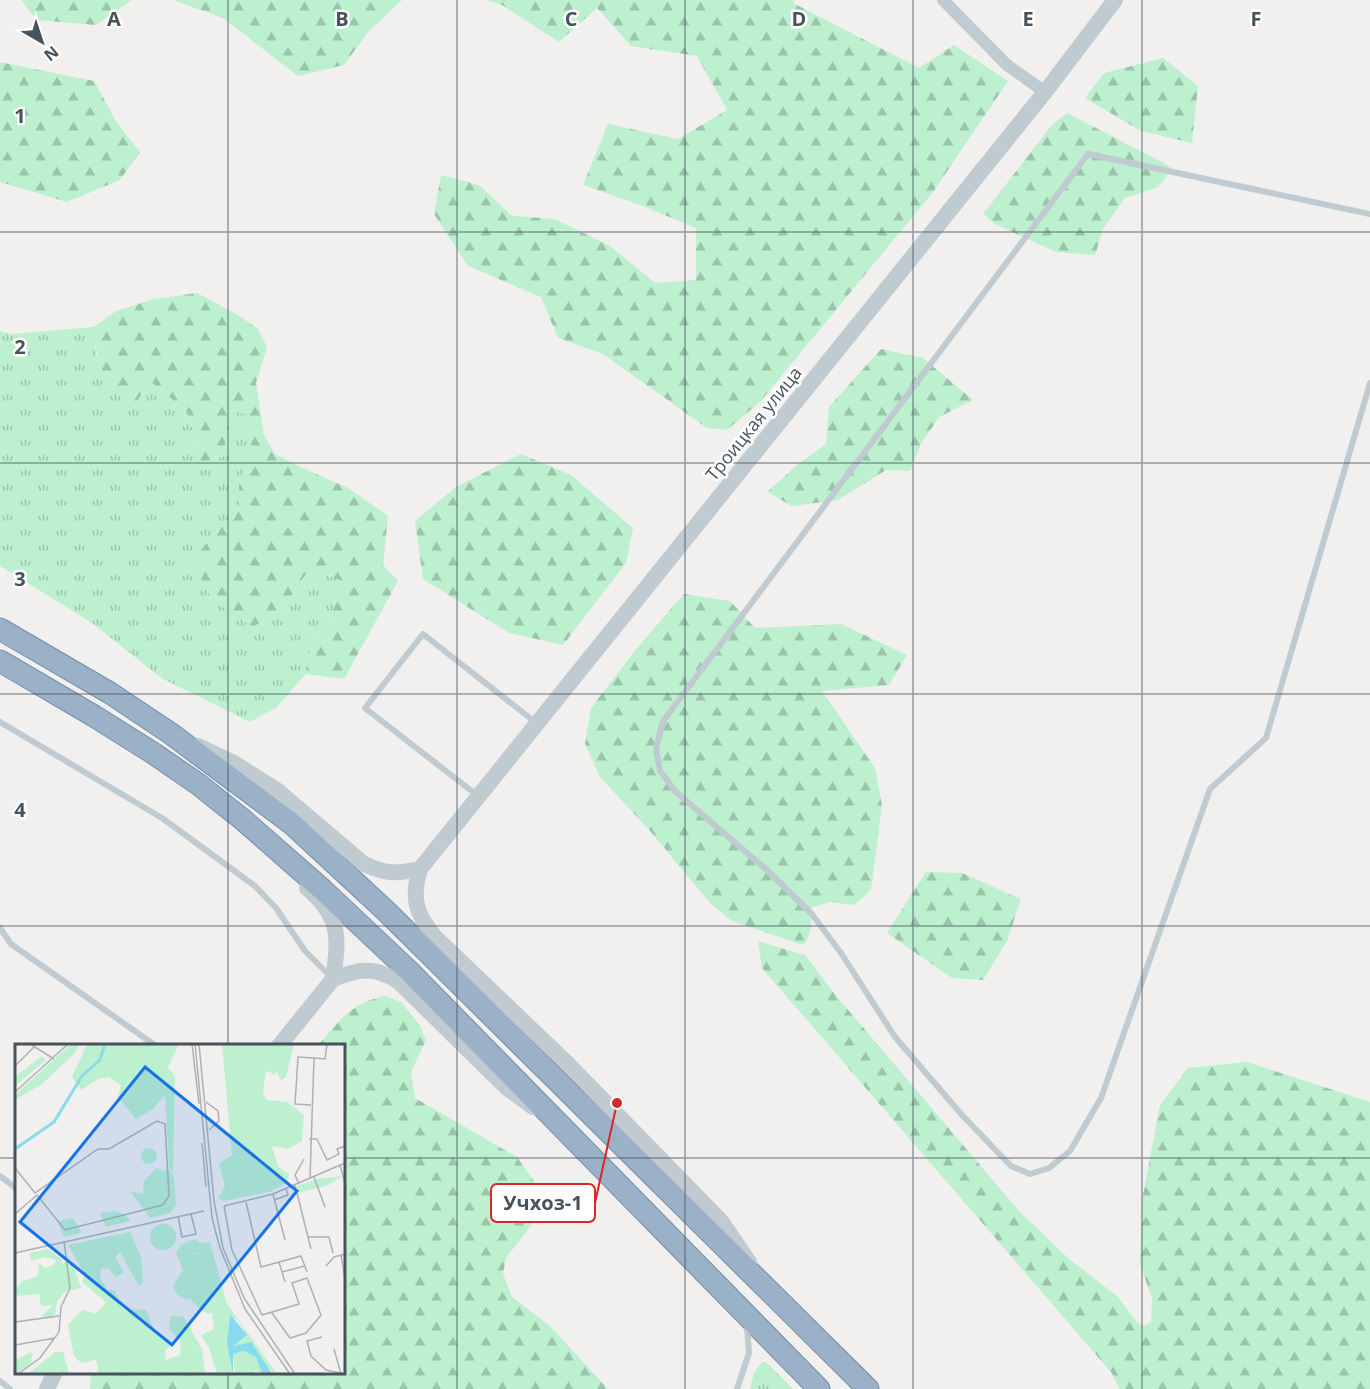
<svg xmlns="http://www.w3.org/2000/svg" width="1370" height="1389" font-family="'Open Sans',sans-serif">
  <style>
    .grass { fill: url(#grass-tufts) }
    .forest { fill: url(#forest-firs) }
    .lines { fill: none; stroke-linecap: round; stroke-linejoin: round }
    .trunk-casing { stroke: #718eab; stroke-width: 23 }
    .service { stroke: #bfcad1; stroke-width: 6 }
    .minor { stroke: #bfcad1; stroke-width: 12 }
    .tertiary { stroke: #bfcad1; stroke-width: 16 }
    .trunk { stroke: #9ab1c7; stroke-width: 21 }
    .grid { fill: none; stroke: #46535d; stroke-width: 1.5; stroke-opacity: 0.55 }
    .labels { text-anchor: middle; stroke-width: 5; stroke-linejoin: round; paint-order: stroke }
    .street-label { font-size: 18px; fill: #46535d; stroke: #fff }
    .inset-river { fill: none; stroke: #88dbee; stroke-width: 3 }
    .inset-road { fill: none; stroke: #adb1b5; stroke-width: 1.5 }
    .view { fill: #1474e7; fill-opacity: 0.15; stroke: #1474e7; stroke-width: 3 }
    .inset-edge { fill: none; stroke: #46535d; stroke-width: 3 }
    .grid-label { font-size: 20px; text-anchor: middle; font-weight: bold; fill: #46535d; stroke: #fff; stroke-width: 5; stroke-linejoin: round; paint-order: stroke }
    .leader { fill: none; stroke: #d62828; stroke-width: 2 }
    .callout-dot { fill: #d62828; stroke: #fff; stroke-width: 2 }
    .callout { fill: #fff; stroke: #d62828; stroke-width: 2 }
    .callout-label { font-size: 20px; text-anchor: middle; font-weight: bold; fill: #46535d }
  </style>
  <defs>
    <pattern id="grass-tufts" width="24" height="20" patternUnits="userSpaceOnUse" patternTransform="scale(1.5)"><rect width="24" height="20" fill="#bcf0cf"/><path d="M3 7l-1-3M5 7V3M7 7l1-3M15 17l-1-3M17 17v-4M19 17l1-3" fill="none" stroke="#9bc5ab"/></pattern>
    <pattern id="forest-firs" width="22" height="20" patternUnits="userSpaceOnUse" patternTransform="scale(1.5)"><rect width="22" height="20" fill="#bcf0cf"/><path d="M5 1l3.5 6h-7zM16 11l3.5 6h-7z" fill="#9bc5ab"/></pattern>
  </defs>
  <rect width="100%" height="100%" fill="#f2efef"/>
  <g class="grass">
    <path d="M94,327L96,355L132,409L149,380L186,411L195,435L201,463L224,456L228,410L246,414L251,445L239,483V507L222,529L281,612L309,568L340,580L332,614L307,657L306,674L276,708L250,722L163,679L92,623L0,566V331L12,334Z"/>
    <path d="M762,1362H766L793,1389H750L754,1373Z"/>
  </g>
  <g class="forest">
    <path d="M21,0H132L96,25L37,20Z"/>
    <path d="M173,0H402L368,32L344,65L298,76L223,18Z"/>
    <path d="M487,0H792L795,4L919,68L954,45L1008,81L933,192L760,402L727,430L707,428L603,354L558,338L541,297L468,266L434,214L441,175L479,185L512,216L555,219L610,246L655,283L696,280V228L643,206L583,185L608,124L678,139L727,110L697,56L631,46L597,8L559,42L502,5Z"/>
    <path d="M1163,58L1198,86L1192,143L1141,131L1085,98L1104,73Z"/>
    <path d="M0,62L94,81L117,123L140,152L120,180L67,202L0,182Z"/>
    <path d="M1067,113L1173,168L1158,187L1125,198L1103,229L1095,255L1056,252L995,224L983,214L1052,125Z"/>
    <path d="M197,293L238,315L258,329L267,347L256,383L264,435L275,454L305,469L348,488L388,516L383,565L398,581L344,679L306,674L307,657L332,614L340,580L309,569L281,612L252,627L212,600L192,560L239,507V483L251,445L246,414L228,410L224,456L201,463L195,436L186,411L150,381L132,409C102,378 97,370 94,327L116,311L154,299Z"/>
    <path d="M881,349L923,358L973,400L939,417L921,444L910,471L886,470L838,500L792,506L767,492L797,465L826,444L829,407Z"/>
    <path d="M521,454L571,475L633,528L626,563L563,645L509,633L423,579L415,521L456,487Z"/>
    <path d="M684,594L730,601L755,628L841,624L907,655L889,685L822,691L875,768L882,805L871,890L854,905L830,902L811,908C812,921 812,935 803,945L732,921L710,903L651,832L600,777L585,744L591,708L638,647Z"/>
    <path d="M926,872L962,873L1021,899L1007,941L983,980L952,978L887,933Z"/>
    <path d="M758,941L805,955L838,998L1020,1212L1068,1258L1118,1297L1137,1322L1144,1326L1151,1322L1152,1298L1140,1264L1142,1200L1160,1105L1188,1068L1247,1062L1370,1102V1389H1120L1111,1372L762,968Z"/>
    <path d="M386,996L401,1002L419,1024L426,1040L411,1072L415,1098L517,1157L540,1190L532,1224L506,1258L503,1274L512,1297L550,1326L608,1389H90L91,1373L344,1372V1046L318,1045C339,1022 352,1001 386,996Z"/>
  </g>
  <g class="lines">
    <g class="trunk-casing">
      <g id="trunk">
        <path d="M0,629L110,693L170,733L292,824L386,911L868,1389"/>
        <path d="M0,661L94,716L153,753L198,784L242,819L323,890L408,970L819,1389"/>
      </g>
    </g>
    <g class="service">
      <path d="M1370,214L1088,154L663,721L656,749L660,771L676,792L767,870L811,913L841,953L895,1037L962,1115L1011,1166L1030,1174L1049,1168L1070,1151L1101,1098L1210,789L1266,738L1370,383"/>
      <path d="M0,722L162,818L255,886L276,908L305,951L330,976"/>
      <path d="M478,796L365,708L423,634L535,722"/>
      <path d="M0,928L11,944L156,1046"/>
      <path d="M0,1176L16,1188"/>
      <path d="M0,1381L10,1389"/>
      <path d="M737,1389L749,1353L747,1326"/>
    </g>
    <path class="minor" d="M943,0L1007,65L1045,92"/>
    <g class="tertiary">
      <path d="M198,746L234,763L278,791L364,864C386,874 396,874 420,869"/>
      <path d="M307,888C341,917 339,938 333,979"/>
      <path d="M333,979C359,969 372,966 398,981L506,1087L533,1107"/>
      <path d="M279,1046L333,979"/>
      <path d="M749,1262L721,1221L567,1063L435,937C416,914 411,899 420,869L1045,92L1115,0"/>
      <path d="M47,1389L55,1372"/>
    </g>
    <use href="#trunk" class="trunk"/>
  </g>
  <path class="grid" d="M228,0V1046M457,0V1389M685,0V1389M913,0V1389M1142,0V1389M0,232H1370M0,463H1370M0,694H1370M0,926H1370M0,1158H16M344,1158H1370M228,1372V1389"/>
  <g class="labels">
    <g class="street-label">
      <text transform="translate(754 424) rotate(-51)" y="6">Троицкая улица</text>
    </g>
  </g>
  <g transform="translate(15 1044)">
    <rect width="330" height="330" fill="#f2efef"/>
    <path d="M195,198L212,260L262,330L251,324L236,299L218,302L231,290L222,275L214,273L213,306L218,330H202L194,304L198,293L204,290L203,269L192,270L176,257V232L167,233L176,223L186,222L181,208L174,210L172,206L184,199ZM227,307L241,313L248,323L245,322L247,330L240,326L239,330H220L218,309Z" fill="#bcf0cf"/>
    <path d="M56,0H65L59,10L27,40L0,56V51ZM72,0H164L153,23L160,33L158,128L154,123L150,51L138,65L121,75L103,53L106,42L94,33L83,35L66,46L57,33ZM207,0H279L271,33L266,36L261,26L260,30L251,27L248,48L251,56L272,58L289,71L287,97L273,105L257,102L263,123L274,130L273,138L257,147L209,157L203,154L210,142L204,120L217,111ZM27,12L31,16L0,42V33ZM126 112a8 8 0 1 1 16 0a8 8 0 1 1-16 0ZM141,124L149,127L153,124L159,133L161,161L155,169L135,174L115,147L128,150L129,137ZM327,132L314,141L283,149L282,142L302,135ZM99,167L109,170L116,177L91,183L85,169ZM58,174L67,189L49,193L42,177ZM135 193a13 13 0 1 1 26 0a13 13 0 1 1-26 0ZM115,188L126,213L128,238L124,242L105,208L100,213L109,228L101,233L94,225L86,224L85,232L92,246H99L108,265L131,266L140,289L155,296V303L150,306L151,316L165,311L166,298L154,284L155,272L168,273L187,305L190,330H84L81,316L66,319L59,312L53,281L67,266L81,270L91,258L68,239L69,229L53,201ZM180,195L184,199L172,206L174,210L186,209L188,215L186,222L177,223L167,233L177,232L175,245L180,244L179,253L172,256L162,251L158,242L168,226L161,209L165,201ZM33,205L46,215L48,221L50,217L59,223L66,244L51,247L42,257L40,271L30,275L27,272L38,261L26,262L24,250L0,252V245L8,237L23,232L24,219L30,224L39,221L41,216L29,213L16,217L15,209ZM203,269L209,285L198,294L194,304L186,291L199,285L197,270ZM17,308L16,320L0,330V316ZM40,308H48L54,330H13Z" fill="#bcf0cf"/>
    <path d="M215,270L232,291L218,302L236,298L257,330H247L241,313L228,307L218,310V330L212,300Z" fill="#88dbee"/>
    <path class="inset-river" d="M0,105L39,78L67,32L85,16L90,0"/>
    <path class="inset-road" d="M15,0L39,15M177,0L184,60M180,0L197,174L205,204L230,265L275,330M184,0L199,157L208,204L229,254L280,330M299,14L310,15L312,0M0,22L20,2M0,48L53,0M191,58L203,67L204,77L194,86M294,95H302L312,116L324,110L322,105L330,102M187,99L191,143M325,121L330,139M0,124L20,149L83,105H94L142,77L150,80L154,152L148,161L50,186L22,151L0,170M299,133L310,163M295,134L299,14L283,13L280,60L296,61M284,140L280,131L289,115M280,141L296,205M258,150L270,196M259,156L273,151L271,145M231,158L246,223L286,212L292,228M209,162L217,206L247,271L284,260L277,239L292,234L306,271L291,289L275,294L257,269M209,162L258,150L330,119M163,172L167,193L181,190L176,170M293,193H314L318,209M0,209L189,167M326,211L330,234M264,218L270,238M311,222L319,213L330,210M267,228L290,222M0,278L44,272M307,293L292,297L296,312L311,326L330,330M0,301L40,294M319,305L326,330M3,330L25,314L44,288L46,263L55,244L49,197"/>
    <path class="view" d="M130,23L282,147L157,301L5,178Z"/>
    <rect width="330" height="330" class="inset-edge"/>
  </g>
  <g class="grid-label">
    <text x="114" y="26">A</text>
    <text x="342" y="26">B</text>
    <text x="571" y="26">C</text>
    <text x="799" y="26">D</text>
    <text x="1028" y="26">E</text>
    <text x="1256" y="26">F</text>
    <text x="20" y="123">1</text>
    <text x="20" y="354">2</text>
    <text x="20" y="586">3</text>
    <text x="20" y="817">4</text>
  </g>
  <path class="leader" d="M617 1103L595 1203"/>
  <circle class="callout-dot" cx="617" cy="1103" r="6"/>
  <rect class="callout" x="491" y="1184" width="104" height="38" rx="6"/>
  <g class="callout-label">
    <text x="543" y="1210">Учхоз-1</text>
  </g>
  <g transform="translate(42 42) rotate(141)" stroke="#ffffff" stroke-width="4.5" paint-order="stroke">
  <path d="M0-4.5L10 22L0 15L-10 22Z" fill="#46535d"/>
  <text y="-9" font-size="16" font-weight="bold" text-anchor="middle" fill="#46535d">N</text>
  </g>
</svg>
